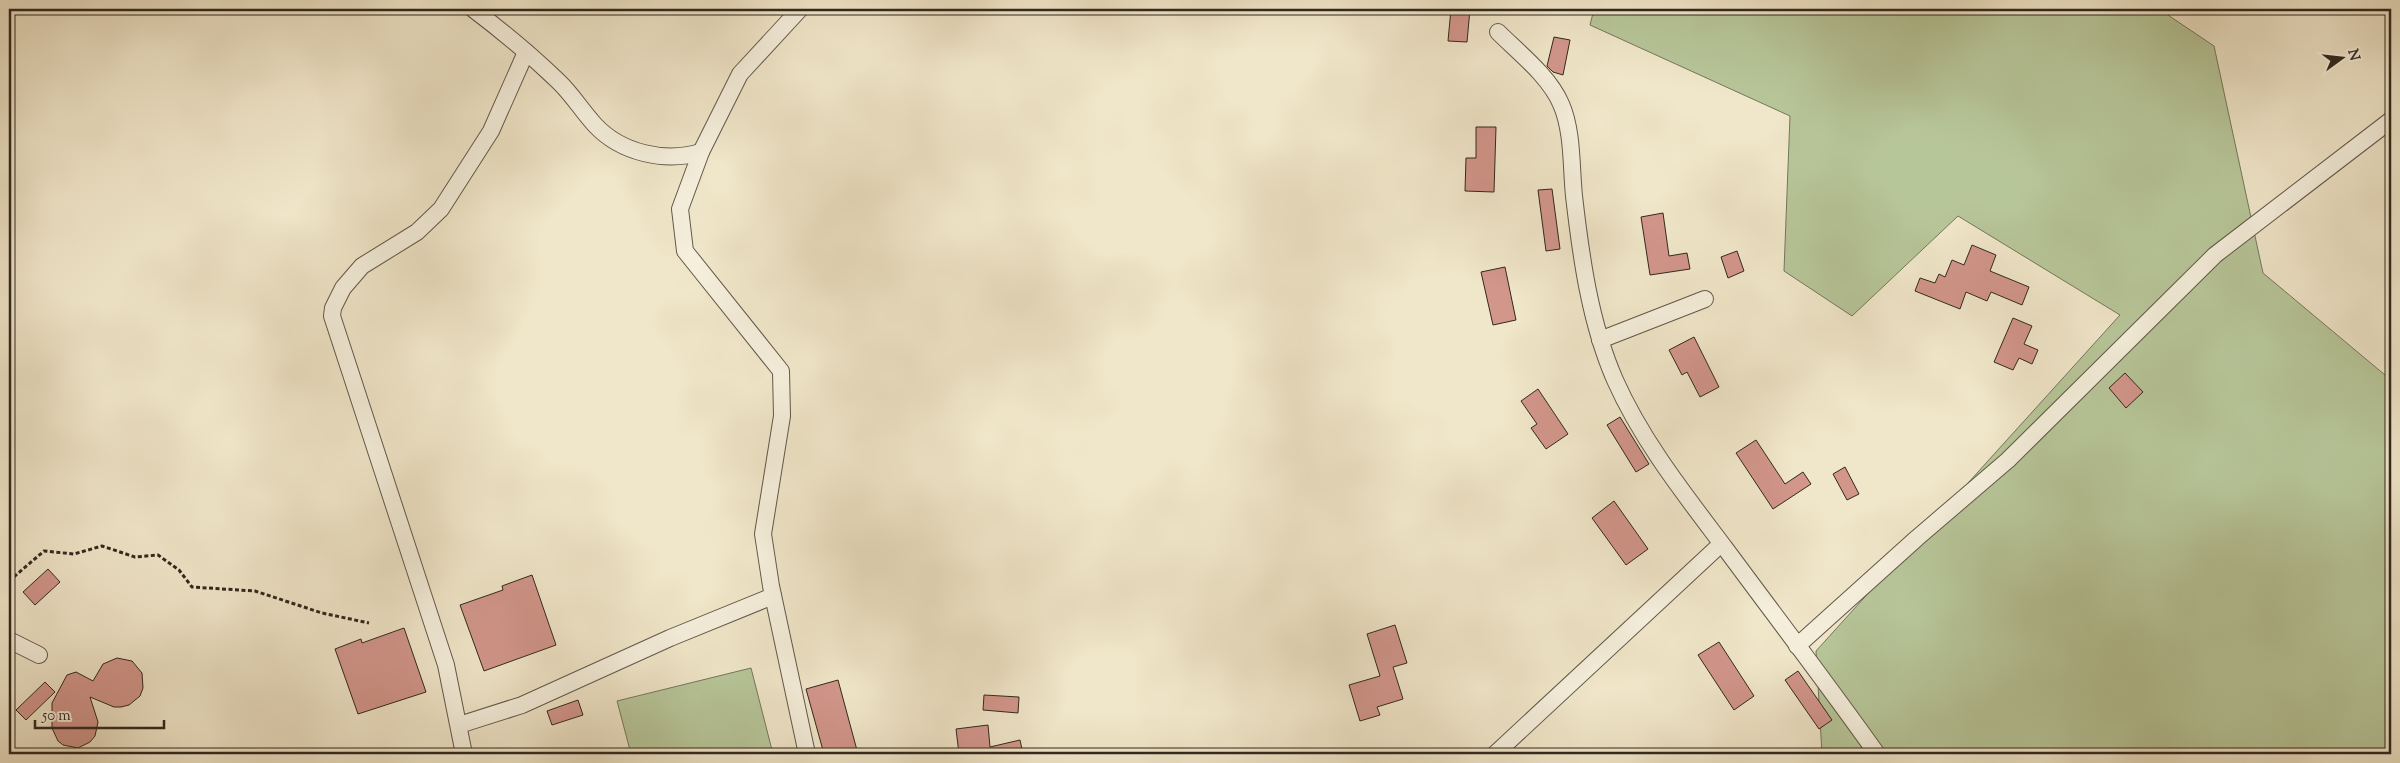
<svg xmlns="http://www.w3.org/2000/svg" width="2400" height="763" font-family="'Sorts Mill Goudy',serif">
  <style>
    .green { fill: #b7c699; stroke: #74775c }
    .building { fill: #d2968b; stroke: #31281f }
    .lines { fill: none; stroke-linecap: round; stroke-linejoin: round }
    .street-casing { stroke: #61584a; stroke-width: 18 }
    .path { stroke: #31281f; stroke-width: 3; stroke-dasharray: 4 2.5; stroke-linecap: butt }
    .street { stroke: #f5efdc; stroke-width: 16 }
  </style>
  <rect width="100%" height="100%" fill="#f0e6c9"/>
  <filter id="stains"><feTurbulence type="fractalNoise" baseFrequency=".004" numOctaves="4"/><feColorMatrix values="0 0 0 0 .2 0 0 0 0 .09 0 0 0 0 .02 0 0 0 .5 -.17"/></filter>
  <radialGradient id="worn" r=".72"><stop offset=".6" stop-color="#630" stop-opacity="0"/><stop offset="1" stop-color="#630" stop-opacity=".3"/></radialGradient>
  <g class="green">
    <path d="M1594,9H2159L2214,46L2263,273L2391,380V754H1822L1816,651L2120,315L1958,216L1852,316L1784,271L1790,116L1590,25Z"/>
    <path d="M751,668L773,754H631L617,701Z"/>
  </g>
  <g class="building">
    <path d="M1451,9H1470L1467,42L1448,41Z"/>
    <path d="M1554,37L1570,40L1563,75L1553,72L1547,66Z"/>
    <path d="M1476,127H1496L1494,192L1465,191L1466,158H1476Z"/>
    <path d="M1552,189L1560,249L1546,251L1538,190Z"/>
    <path d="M1663,213L1669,256L1687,253L1690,269L1650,275L1641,217Z"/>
    <path d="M1972,245L1996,255L1990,271L2029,287L2022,305L1991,292L1987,301L1966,292L1960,309L1915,291L1920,278L1935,283L1939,274L1945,277L1952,260L1964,265Z"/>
    <path d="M1737,251L1744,271L1728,278L1721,257Z"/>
    <path d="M1505,267L1516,320L1493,325L1481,272Z"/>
    <path d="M2013,318L2032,326L2024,344L2038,350L2032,364L2019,358L2013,370L1994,362Z"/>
    <path d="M1694,337L1719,387L1700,397L1687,372L1682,375L1669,350Z"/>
    <path d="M2125,373L2143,392L2126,408L2109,388Z"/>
    <path d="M1538,389L1568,434L1546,449L1531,428L1537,424L1521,401Z"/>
    <path d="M1620,417L1649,464L1636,472L1607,425Z"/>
    <path d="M1756,440L1785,484L1803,472L1811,484L1773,509L1736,453Z"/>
    <path d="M1845,467L1859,494L1847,500L1833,474Z"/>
    <path d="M1614,501L1648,549L1626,565L1592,518Z"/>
    <path d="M48,569L60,582L35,605L23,592Z"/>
    <path d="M532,575L556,645L484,671L460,605L503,590L502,586Z"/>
    <path d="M1395,625L1407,663L1393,667L1403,699L1377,707L1380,715L1360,721L1349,685L1380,676L1367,634Z"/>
    <path d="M404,628L426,692L358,714L335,649L361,639L362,643Z"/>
    <path d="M1719,642L1754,696L1734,710L1698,655Z"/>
    <path d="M117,658L132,661L142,673L143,688L140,696L129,705L121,707H114L90,697L98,722L95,736L90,742L78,748L63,745L58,741L52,728V703L67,675L76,672L93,681L103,664Z"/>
    <path d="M1798,671L1832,720L1819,729L1785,680Z"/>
    <path d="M838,680L858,754H824L806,689Z"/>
    <path d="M45,682L55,692L26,720L16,710Z"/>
    <path d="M984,695L1019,697L1018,713L983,710Z"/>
    <path d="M578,700L583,715L552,725L547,711Z"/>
    <path d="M988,725L990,747L1020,740L1023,754H959L956,729Z"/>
  </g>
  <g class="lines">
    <g class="street-casing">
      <g id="street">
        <path d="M473,9C502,31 531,55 558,81C572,94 582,111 595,125C621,153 665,163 701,152"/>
        <path d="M800,9L740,74L701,152L680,209L685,251L781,371L782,416L763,534L771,586L807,754"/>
        <path d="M1498,32C1519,53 1549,76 1561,104C1573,131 1571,167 1574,196C1581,257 1590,323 1615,380C1642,441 1685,495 1725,548C1776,617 1828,685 1877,754"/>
        <path d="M1600,340L1705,299"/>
        <path d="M9,640L39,655"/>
        <path d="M1797,646L1917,538L2008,460L2215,255L2391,120"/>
        <path d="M459,725L522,705L670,638L773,596"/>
        <path d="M464,754L446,665L332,316L333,308L343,288L362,266L417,232L441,209L491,131L526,52"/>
        <path d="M1495,754L1721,544"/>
      </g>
    </g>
    <path class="path" d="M9,581L44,551L74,554L102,546L135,557L158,555L179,570L192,587L255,591L322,613L369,623"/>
    <use href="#street" class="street"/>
  </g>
  <rect width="2400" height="763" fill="none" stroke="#f0e6c9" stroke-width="30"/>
  <rect x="10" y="10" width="2380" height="743" fill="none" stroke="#31281f" stroke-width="2.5"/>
  <rect x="15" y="15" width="2370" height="733" fill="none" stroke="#31281f"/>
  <g transform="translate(2342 58) rotate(75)" stroke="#f5efdc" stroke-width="4" paint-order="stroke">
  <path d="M0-4L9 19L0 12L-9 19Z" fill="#31281f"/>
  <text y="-8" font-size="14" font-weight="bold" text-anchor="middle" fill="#31281f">N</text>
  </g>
  <path d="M35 720v8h129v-8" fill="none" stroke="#31281f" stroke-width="2.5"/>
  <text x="42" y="720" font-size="15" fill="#31281f" stroke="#f5efdc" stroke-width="4" paint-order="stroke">50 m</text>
  <rect width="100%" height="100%" filter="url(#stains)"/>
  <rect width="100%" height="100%" fill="url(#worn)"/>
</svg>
